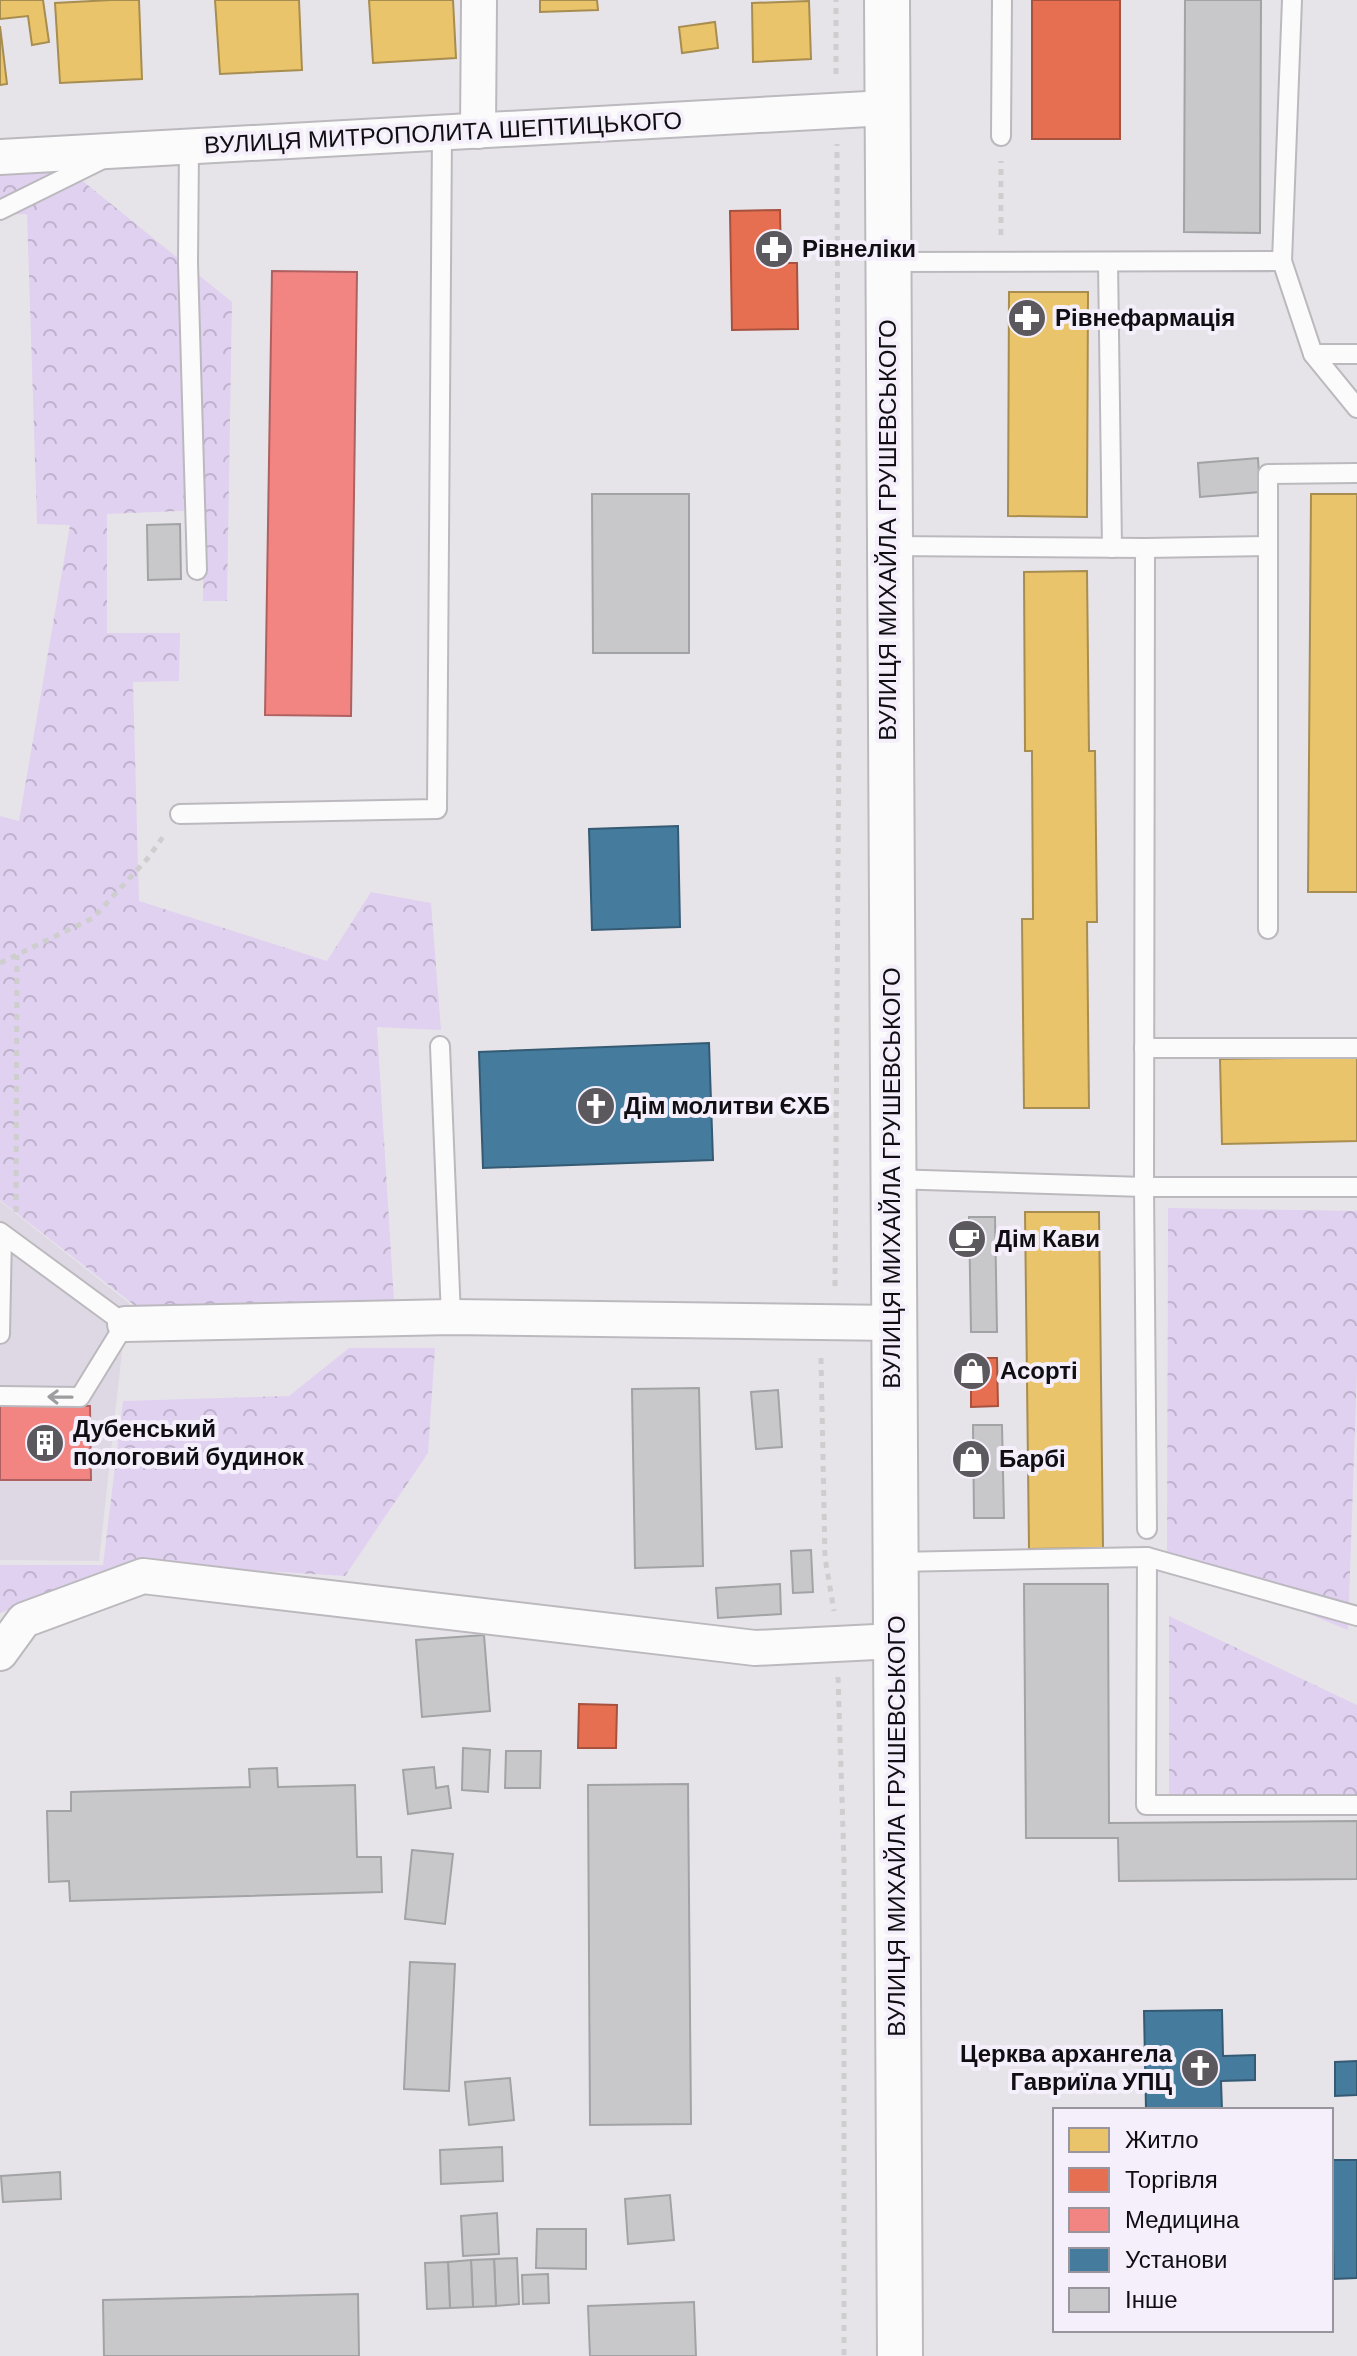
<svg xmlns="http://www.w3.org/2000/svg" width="1357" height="2356" font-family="'DM Sans',sans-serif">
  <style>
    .built { fill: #ded8e4 }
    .forest { fill: url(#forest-crowns) }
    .homes { fill: #e9c46a; stroke: #a88d50; stroke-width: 2 }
    .shops { fill: #e76f51; stroke: #a6523e; stroke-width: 2 }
    .health { fill: #f28482; stroke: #ae6160; stroke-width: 2 }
    .public { fill: #457b9d; stroke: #355a73; stroke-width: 2 }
    .building { fill: #c8c8ca; stroke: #a1a3a4; stroke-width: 2 }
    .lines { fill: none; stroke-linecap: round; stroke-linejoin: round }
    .lane-casing { stroke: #bcb9be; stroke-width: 22 }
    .street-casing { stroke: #bcb9be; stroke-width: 38 }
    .secondary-casing { stroke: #bcb9be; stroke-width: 48 }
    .path { stroke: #cececf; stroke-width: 5; stroke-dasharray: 6 6; stroke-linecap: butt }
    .lane { stroke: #fbfbfc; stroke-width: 18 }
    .street { stroke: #fbfbfc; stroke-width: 34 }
    .secondary { stroke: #fbfbfc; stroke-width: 44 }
    .oneway { stroke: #9d9c9e }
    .labels { text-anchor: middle; stroke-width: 8; stroke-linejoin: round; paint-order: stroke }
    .street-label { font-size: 24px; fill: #100e12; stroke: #f4effa }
    .poi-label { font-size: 24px; font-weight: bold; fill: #100e12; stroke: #f4effa; text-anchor: start }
  </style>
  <defs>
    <pattern id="forest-crowns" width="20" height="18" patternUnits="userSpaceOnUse" patternTransform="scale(2)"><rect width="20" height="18" fill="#e0d1f0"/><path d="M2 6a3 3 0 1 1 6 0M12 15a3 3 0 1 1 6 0" fill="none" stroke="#bfb2cd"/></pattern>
  </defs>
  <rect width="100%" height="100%" fill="#e7e4e9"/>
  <path class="built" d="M0,1201L129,1303L125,1324L99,1561L0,1560Z"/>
  <g class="forest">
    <path d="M42,148L232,302L227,601H203V510L107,514V633H180L179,681L133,682L139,901L327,961L371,892L431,903L441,1030L377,1027L394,1301L138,1308L0,1200V816L19,821L70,525L37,524L27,214L0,215V151Z"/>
    <path d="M1168,1208L1357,1211V1371L1348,1630L1167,1556Z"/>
    <path d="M349,1348H435L428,1453L345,1576L142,1563L0,1613V1565H103L123,1401L289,1396Z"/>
    <path d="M1169,1616L1357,1705V1797H1169Z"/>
  </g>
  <g class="homes">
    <path d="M0,0H43L49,42L32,45L28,16L0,19Z"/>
    <path d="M111,0H139L142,79L60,83L55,3Z"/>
    <path d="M215,0H299L302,70L220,74Z"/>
    <path d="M369,0H453L456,58L373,63Z"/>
    <path d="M540,0H597L598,10L540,12Z"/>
    <path d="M809,1L811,59L753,62L752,3Z"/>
    <path d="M715,22L718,48L682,53L679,27Z"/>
    <path d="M0,26L7,84L0,85Z"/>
    <path d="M1009,292H1088L1087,517L1008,516Z"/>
    <path d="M1311,494H1357V892H1308Z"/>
    <path d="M1087,571L1089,751H1095L1097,922H1087L1089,1108H1024L1022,919H1033L1032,751H1025L1024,572Z"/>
    <path d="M1357,1057V1141L1222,1144L1220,1059Z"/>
    <path d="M1025,1212H1099L1103,1548L1029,1549Z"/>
  </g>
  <g class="shops">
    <rect x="1032" y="0" width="88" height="139"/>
    <path d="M780,210L781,263H797L798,329L732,330L730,211Z"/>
    <path d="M971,1358H997L998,1406L971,1407Z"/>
    <path d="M579,1704L617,1705L616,1748H578Z"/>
  </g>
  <g class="health">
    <path d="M272,271L357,272L351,716L265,715Z"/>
    <path d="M0,1406H90L91,1480H0Z"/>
  </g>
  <g class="public">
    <path d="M678,826L680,927L592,930L589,829Z"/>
    <path d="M709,1043L713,1160L483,1168L479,1052Z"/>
    <path d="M1222,2010L1223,2056L1255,2055V2080L1221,2081L1222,2110H1146L1144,2011Z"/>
    <path d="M1357,2061V2095L1335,2096V2062Z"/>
    <path d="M1331,2160H1357V2278L1334,2279Z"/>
  </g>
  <g class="building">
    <path d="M1185,0H1261L1260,233L1184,232Z"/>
    <path d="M1258,458L1260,492L1200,497L1198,463Z"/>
    <path d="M592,494H689V653H593Z"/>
    <path d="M180,524L181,579L148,580L147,525Z"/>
    <path d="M969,1217H995L997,1332H971Z"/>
    <path d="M699,1388L703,1566L635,1568L632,1389Z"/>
    <path d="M778,1390L782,1447L756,1449L751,1392Z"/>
    <path d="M973,1425H1002L1004,1518H974Z"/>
    <path d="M811,1550L813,1592L793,1593L791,1551Z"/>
    <path d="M780,1584L781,1614L718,1618L716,1588Z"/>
    <path d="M1024,1584H1108L1109,1823L1357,1821V1879L1119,1881L1118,1838H1026Z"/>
    <path d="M484,1635L490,1711L422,1717L416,1640Z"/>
    <path d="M463,1748L490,1750L488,1792L462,1790Z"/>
    <path d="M506,1751H541L540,1788H505Z"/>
    <path d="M434,1767L436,1788L448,1786L451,1808L408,1814L403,1770Z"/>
    <path d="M277,1768L278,1787L355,1785L357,1857H381L382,1892L70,1901L69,1881L49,1882L47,1811H71V1792L250,1787L249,1769Z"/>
    <path d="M688,1784L691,2124L590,2125L588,1785Z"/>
    <path d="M412,1850L453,1854L445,1924L405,1919Z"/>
    <path d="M410,1962L455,1964L449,2091L404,2089Z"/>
    <path d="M510,2078L514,2120L469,2125L465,2082Z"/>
    <path d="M502,2147L503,2181L441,2184L440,2150Z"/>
    <path d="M60,2172L61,2199L3,2202L1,2176Z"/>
    <path d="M670,2195L674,2240L628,2244L625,2199Z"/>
    <path d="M497,2213L499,2254L463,2256L461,2216Z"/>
    <path d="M537,2229H586V2269L536,2268Z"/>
    <path d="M517,2258L519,2304L496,2306L494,2259Z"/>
    <path d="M494,2259L496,2306L473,2307L471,2260Z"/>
    <path d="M471,2260L473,2307L450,2308L448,2262Z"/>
    <path d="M448,2262L450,2308L427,2309L425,2263Z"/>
    <path d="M548,2274L549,2303L523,2304L522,2275Z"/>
    <path d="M358,2294L359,2356H104L103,2300Z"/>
    <path d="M694,2302L696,2356H590L588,2306Z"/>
  </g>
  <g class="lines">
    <g class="lane-casing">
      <g id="lane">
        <path d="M1001,136L1002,0"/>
        <path d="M189,147L188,263L197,570"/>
        <path d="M0,210L101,160"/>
        <path d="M1282,261L1292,0"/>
        <path d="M887,262L1282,261L1313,354H1357"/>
        <path d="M1108,262L1112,548"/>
        <path d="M1313,354L1357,408"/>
        <path d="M889,546L1145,548L1144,1187L1147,1529"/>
        <path d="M1145,548L1268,546"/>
        <path d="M180,814L437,809L442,133"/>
        <path d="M1268,929V474L1357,473"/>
        <path d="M440,1046L451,1317"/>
        <path d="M1144,1048H1357"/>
        <path d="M892,1179L1144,1187H1357"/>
        <path d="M0,1232L125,1324L80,1397L0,1396"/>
        <path d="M0,1334L2,1234"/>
        <path d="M1147,1557L1146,1805H1357"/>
        <path d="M896,1562L1147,1557L1357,1616"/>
      </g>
    </g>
    <g class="street-casing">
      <g id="street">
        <path d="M478,131L479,0"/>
        <path d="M0,157L886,108"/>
        <path d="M125,1324L451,1317L894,1323"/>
        <path d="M0,1653L24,1620L143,1576L755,1648L895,1641"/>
      </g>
    </g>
    <g class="secondary-casing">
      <path id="secondary" d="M887,0L900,2356"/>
    </g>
    <g class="path">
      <path d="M836,74V0"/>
      <path d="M1001,235V161"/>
      <path d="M0,963L93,918L148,858L165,834"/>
      <path d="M16,1212L17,955"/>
      <path d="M835,1286L839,730L837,144"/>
      <path d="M821,1358L825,1558L834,1611"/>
      <path d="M838,1677L844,1860V2356"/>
    </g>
    <use href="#lane" class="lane"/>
    <use href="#street" class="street"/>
    <use href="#secondary" class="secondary"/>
  </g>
  <defs><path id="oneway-shaft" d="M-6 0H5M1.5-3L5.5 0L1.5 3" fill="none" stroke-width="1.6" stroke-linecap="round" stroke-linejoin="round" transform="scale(2)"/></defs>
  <use class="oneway" href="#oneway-shaft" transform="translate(60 1397) rotate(-179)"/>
  <defs>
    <g id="pharmacy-disc" transform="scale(2)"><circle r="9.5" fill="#5b595d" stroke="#f4effa"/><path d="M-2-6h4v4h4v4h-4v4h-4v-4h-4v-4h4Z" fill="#fff"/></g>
    <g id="church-disc" transform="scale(2)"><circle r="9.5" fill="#5b595d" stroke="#f4effa"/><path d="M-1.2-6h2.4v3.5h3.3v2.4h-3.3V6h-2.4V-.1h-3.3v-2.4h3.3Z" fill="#fff"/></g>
    <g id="cafe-disc" transform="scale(2)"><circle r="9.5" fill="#5b595d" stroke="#f4effa"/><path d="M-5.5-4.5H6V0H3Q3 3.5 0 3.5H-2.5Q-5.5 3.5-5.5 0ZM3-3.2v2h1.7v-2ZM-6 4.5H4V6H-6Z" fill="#fff"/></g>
    <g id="shop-disc" transform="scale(2)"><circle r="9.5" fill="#5b595d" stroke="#f4effa"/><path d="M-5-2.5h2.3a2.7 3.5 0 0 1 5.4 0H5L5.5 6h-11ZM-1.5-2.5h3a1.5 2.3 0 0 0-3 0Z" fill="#fff"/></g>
    <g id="building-disc" transform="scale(2)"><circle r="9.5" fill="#5b595d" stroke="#f4effa"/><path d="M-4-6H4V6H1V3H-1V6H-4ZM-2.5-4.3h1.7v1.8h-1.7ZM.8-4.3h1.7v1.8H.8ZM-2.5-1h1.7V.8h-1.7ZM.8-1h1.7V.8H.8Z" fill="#fff"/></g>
  </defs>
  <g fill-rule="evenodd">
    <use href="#pharmacy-disc" x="774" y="249"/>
    <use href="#pharmacy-disc" x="1027" y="318"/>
    <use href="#church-disc" x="596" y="1106"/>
    <use href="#cafe-disc" x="967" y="1239"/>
    <use href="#shop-disc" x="972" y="1371"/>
    <use href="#building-disc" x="45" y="1443"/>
    <use href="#shop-disc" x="971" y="1459"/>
    <use href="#church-disc" x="1200" y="2068"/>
  </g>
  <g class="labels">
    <g class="street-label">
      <text transform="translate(443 133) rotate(-3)" y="8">ВУЛИЦЯ МИТРОПОЛИТА ШЕПТИЦЬКОГО</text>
      <text transform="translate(888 530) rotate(-90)" y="8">ВУЛИЦЯ МИХАЙЛА ГРУШЕВСЬКОГО</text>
      <text transform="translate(892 1178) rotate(-90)" y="8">ВУЛИЦЯ МИХАЙЛА ГРУШЕВСЬКОГО</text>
      <text transform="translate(897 1826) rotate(-90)" y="8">ВУЛИЦЯ МИХАЙЛА ГРУШЕВСЬКОГО</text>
    </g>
    <g class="poi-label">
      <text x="802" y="257">Рівнеліки</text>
      <text x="1055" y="326">Рівнефармація</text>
      <text x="624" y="1114">Дім молитви ЄХБ</text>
      <text x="995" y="1247">Дім Кави</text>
      <text x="1000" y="1379">Асорті</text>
      <text x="73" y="1437">Дубенський<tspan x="73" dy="28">пологовий будинок</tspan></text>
      <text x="999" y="1467">Барбі</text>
      <text x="1172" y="2062" text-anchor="end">Церква архангела<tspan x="1172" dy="28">Гавриїла УПЦ</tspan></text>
    </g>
  </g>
  <rect x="1053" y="2108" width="280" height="224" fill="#f4effa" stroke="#99959d" stroke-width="2"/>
  <rect x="1069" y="2128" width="40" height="24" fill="#e9c46a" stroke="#99959d" stroke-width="2"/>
  <text x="1125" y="2148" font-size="24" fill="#100e12">Житло</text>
  <rect x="1069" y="2168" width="40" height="24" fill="#e76f51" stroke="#99959d" stroke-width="2"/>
  <text x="1125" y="2188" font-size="24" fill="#100e12">Торгівля</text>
  <rect x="1069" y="2208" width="40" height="24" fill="#f28482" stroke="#99959d" stroke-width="2"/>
  <text x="1125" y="2228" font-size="24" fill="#100e12">Медицина</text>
  <rect x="1069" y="2248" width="40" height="24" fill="#457b9d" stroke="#99959d" stroke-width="2"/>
  <text x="1125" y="2268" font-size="24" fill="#100e12">Установи</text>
  <rect x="1069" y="2288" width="40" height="24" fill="#c8c8ca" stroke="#99959d" stroke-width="2"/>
  <text x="1125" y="2308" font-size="24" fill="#100e12">Інше</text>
</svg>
